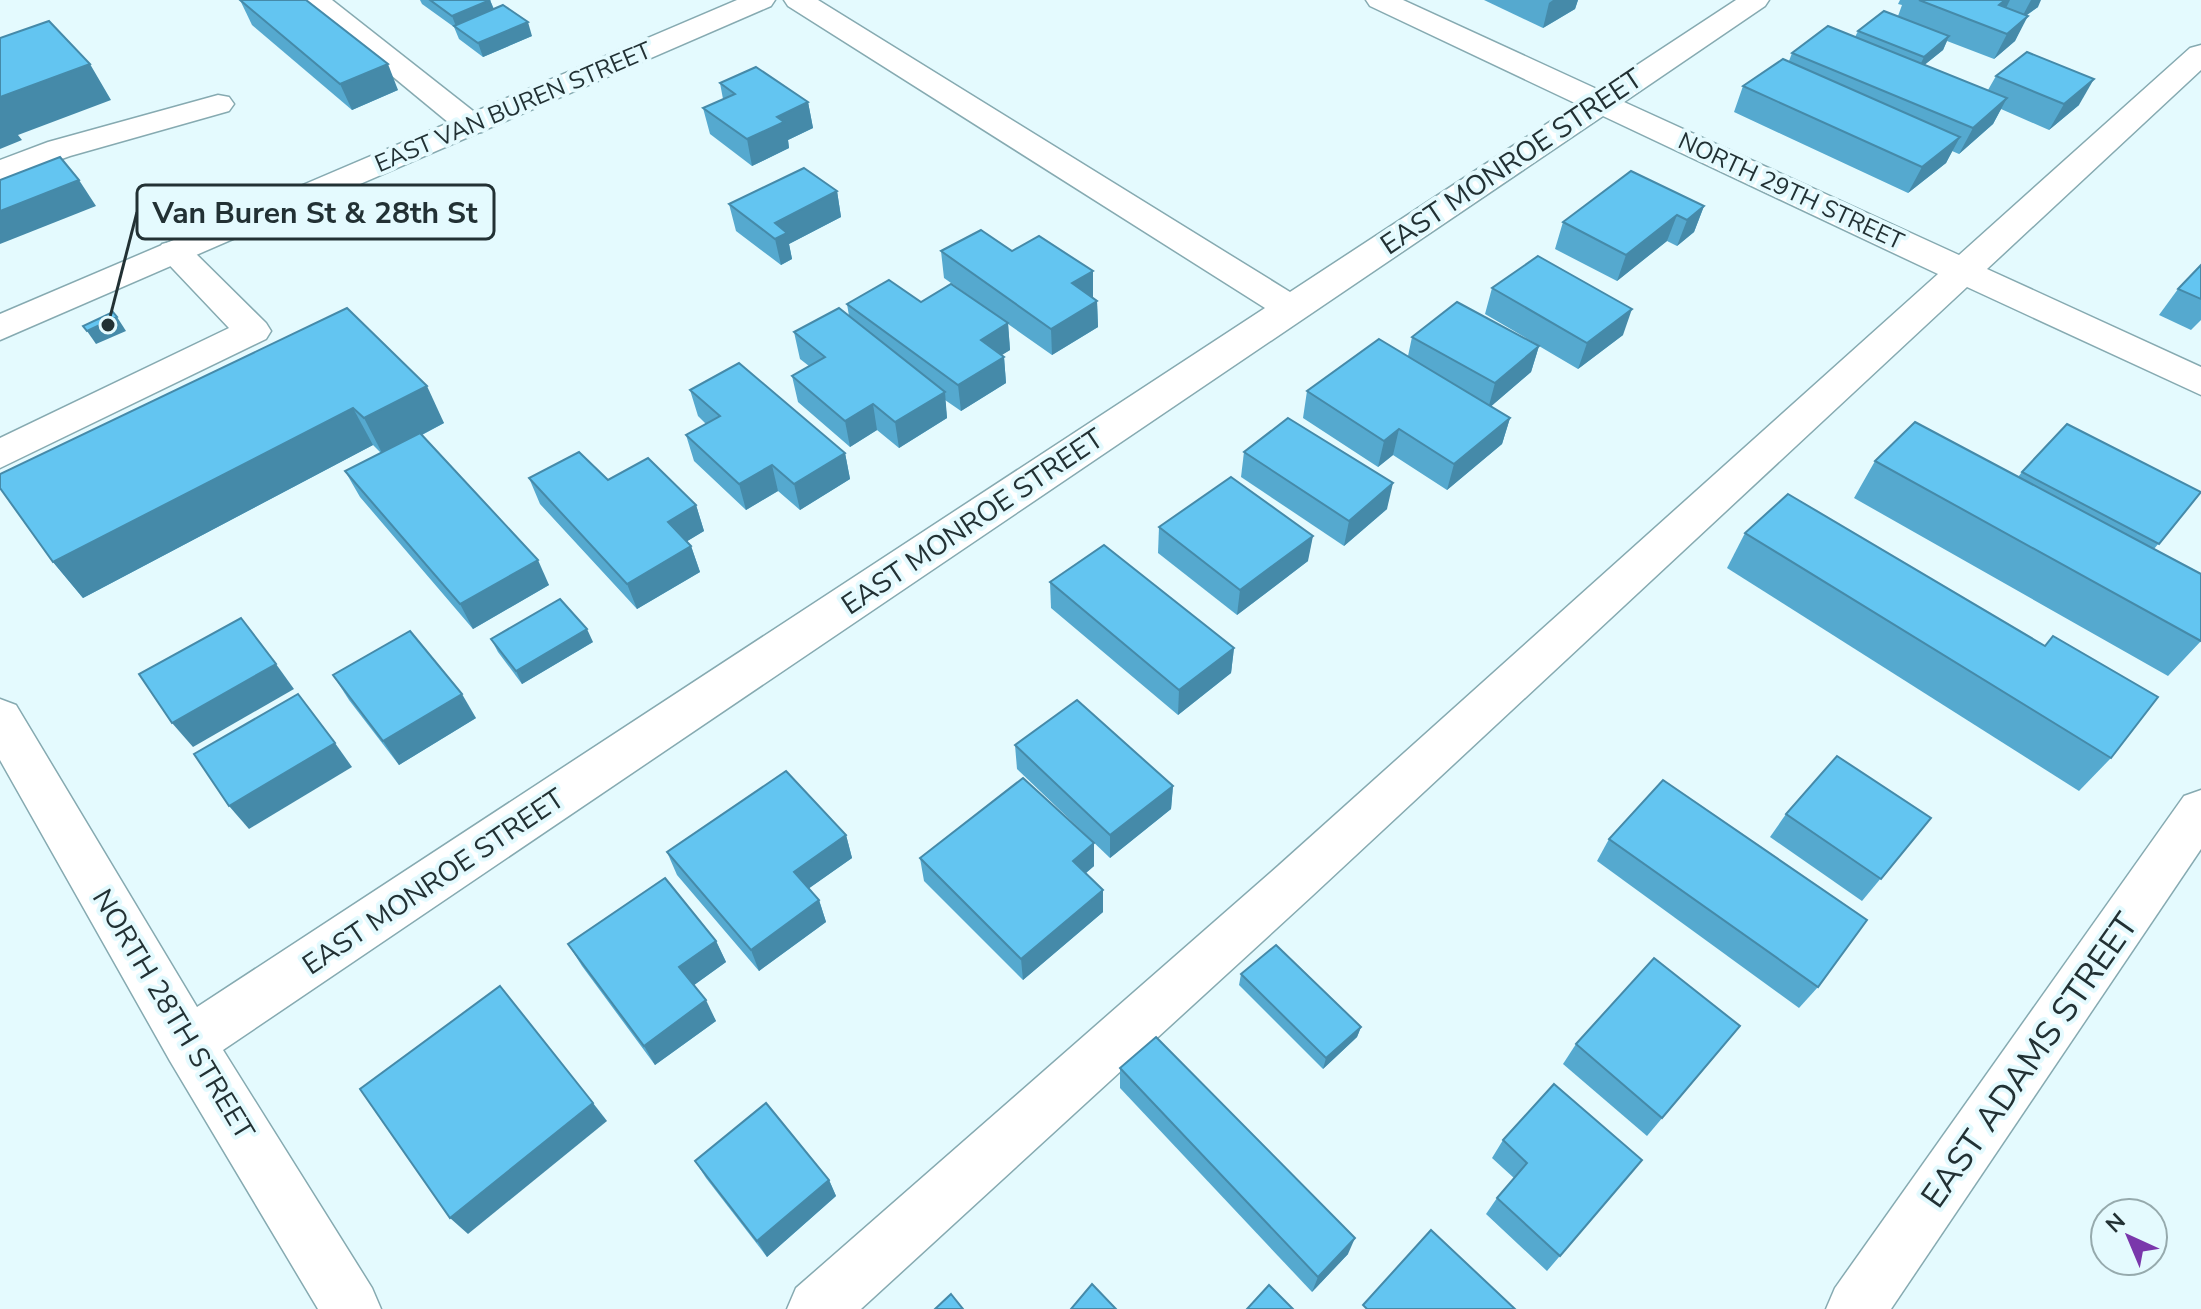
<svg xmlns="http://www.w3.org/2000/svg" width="2201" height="1309" font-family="'Nunito Sans',sans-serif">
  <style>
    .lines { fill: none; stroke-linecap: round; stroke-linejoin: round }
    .minor-casing { stroke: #86aab1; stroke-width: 3 }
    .major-casing { stroke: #86aab1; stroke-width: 3 }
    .minor { fill: #fff; fill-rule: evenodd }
    .major { fill: #fff; fill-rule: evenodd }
    .wall { fill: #55a9cf }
    .shaded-wall { fill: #458aa9 }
    .building { fill: #63c5f1; stroke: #458aa9; stroke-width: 2 }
    .labels { text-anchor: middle; stroke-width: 8; stroke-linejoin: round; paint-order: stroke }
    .far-street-label { font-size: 24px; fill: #223134; stroke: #e4fafe }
    .street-label { font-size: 28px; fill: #223134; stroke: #e4fafe }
    .near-street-label { font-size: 34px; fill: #223134; stroke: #e4fafe }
    .leader { fill: none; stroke: #223134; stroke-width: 3 }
    .callout-dot { fill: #223134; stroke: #e4fafe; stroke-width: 3 }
    .callout { fill: #e4fafe; stroke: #223134; stroke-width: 3 }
    .callout-label { font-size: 30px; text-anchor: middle; font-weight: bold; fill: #223134 }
  </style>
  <rect width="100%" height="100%" fill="#e4fafe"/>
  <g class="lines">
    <g class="minor-casing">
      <g id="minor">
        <path d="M300,0H332L482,118L487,125L482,132L471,134L460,132Z"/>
        <path d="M784,0H818L1290,292L1577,104L1370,6L1366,0H1403L1599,90L1736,0H1769L1765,6L1624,102L1959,255L2190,48L2201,45V70L1987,269L2201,367V395L1967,287L1312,896L861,1309H787L796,1288L1278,866L1938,274L1603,116L223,1050L372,1288L381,1309H318L170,1061L0,760V699L16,705L197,1007L1265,308L788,6Z"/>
        <path d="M218,95L229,97L234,104L229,111L70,156L0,181V160L48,142Z"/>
        <path d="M174,241L186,244L266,323L271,331L266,339L0,468V438L229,328L157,252L162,244Z"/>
        <path d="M2201,790V849L1891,1309H1826L1835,1288L2184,796Z"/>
      </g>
    </g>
    <g class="major-casing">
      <path id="major" d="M737,0H775L771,6L0,340V314Z"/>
    </g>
    <use href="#minor" class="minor"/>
    <use href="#major" class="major"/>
  </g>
  <g class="wall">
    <path d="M240,0L398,90L352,110L252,25Z"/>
    <path d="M420,0H490L494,9L532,36L483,57L459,39L454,27L422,4Z"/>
    <path d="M1484,0H1578L1575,9L1543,28Z"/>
    <path d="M1900,0H2031L2038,7L2027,15L2015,41L1994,59L1947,41L1943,50L1924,65L1988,90L1996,76L2079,105L2049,130L2001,109L1993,124L1959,154L1952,151L1946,163L1908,193L1734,112L1743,86L1789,61L1792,53L1855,37L1858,31L1898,16L1902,5L1898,4Z"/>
    <path d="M720,83L808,102L813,128L788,140L789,148L752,166L710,134L703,108L723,99Z"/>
    <path d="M837,191L841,217L789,244L792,259L781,265L736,231L729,204Z"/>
    <path d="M1704,206L1694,232L1677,246L1667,241L1617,281L1555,249L1563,222Z"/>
    <path d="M941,251H1012L1097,301L1098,327L1052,355L1008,324L1010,350L1001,355L1004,357L1006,383L961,411L945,400L947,418L899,448L877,430L850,447L798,402L792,376L809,366L800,359L794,332L849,316L847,304L921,302L1003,320L944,278Z"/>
    <path d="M2201,265V320L2191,330L2159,315L2178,289Z"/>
    <path d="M1492,288L1623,335L1578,369L1539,346L1531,372L1491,406L1510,418L1502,444L1447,490L1393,455L1378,467L1303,418L1307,391L1408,356L1412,337L1538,345L1485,314Z"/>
    <path d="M347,308L444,423L422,435L549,585L473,629L360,497L345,471L381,453L373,445L83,598L53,562Z"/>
    <path d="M690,390L845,453L850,479L800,510L778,491L746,510L694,461L686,435L706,424L698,416Z"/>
    <path d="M1244,452L1387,509L1344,546L1241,477Z"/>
    <path d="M1875,461L2018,477L2022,472L2201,492L2154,549L2201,641L2168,676L1854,498Z"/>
    <path d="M529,478L608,480L696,505L704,531L687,541L691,546L700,572L637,609L540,504Z"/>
    <path d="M1159,527L1308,561L1237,615L1158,553Z"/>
    <path d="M1745,533L2111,758L2079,791L1727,568Z"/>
    <path d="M1050,582L1234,648L1231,673L1178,715L1051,608Z"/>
    <path d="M491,639L593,642L522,684L498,652Z"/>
    <path d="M333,675L476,718L399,765L349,700Z"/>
    <path d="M1015,745L1173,786L1171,809L1110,858L1017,769Z"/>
    <path d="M1786,814L1931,818L1862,901L1770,837Z"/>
    <path d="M846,835L852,858L809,888L819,900L826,922L759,971L677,875L667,852Z"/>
    <path d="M1609,839L1818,987L1799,1008L1597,861Z"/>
    <path d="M920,858L1094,866L1086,873L1103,912L1023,980L924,881Z"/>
    <path d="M716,941L726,962L694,985L716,1021L655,1065L582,966L568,944Z"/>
    <path d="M1241,974L1361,1027L1357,1037L1323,1069L1239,985Z"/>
    <path d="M1740,1026L1647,1136L1563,1064L1576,1044Z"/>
    <path d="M1120,1068L1348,1254L1312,1292L1120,1088Z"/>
    <path d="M1503,1140L1642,1160L1547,1271L1486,1214L1497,1198L1514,1178L1492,1158Z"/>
    <path d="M695,1161L829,1180L836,1196L767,1257L706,1178Z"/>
  </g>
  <g class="shaded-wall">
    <path d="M490,0L495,13L457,29L452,16Z"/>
    <path d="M1553,0H1578L1575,9L1543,28L1549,3Z"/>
    <path d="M2005,0H2010L2001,18L1999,5Z"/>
    <path d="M2031,0H2041L2038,7L2021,19Z"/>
    <path d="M2028,16L2015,41L1994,59L2007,34Z"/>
    <path d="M528,22L532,36L483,57L478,43Z"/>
    <path d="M1949,36L1943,50L1917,71L1924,57Z"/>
    <path d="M90,64L111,100L18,135L22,140L0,149V97Z"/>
    <path d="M388,64L398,90L352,110L340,84Z"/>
    <path d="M2094,79L2079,105L2049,130L2064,104Z"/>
    <path d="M2007,98L1993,124L1959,154L1973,128Z"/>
    <path d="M808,102L813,128L788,140L789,148L752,166L747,139L777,117Z"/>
    <path d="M1960,137L1946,163L1908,193L1922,167Z"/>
    <path d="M79,180L96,206L0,244V211Z"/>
    <path d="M837,191L841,217L789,244L792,259L781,265L775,239V223Z"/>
    <path d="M1704,206L1694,232L1677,246L1687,220Z"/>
    <path d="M1677,215L1667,241L1617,281L1626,255Z"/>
    <path d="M1093,271V298L1072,283Z"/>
    <path d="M1097,301L1098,327L1052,355L1051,329Z"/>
    <path d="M1632,309L1623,335L1578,369L1587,343Z"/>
    <path d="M117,317L126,331L96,344L87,331Z"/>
    <path d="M1008,323L1010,350L983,367L981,340Z"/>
    <path d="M1539,346L1531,372L1488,409L1495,383Z"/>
    <path d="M1004,357L1006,383L961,411L958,385Z"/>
    <path d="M427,386L444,423L383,455L364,418Z"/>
    <path d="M945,392L947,418L899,448L895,422Z"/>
    <path d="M873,404L877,430L850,447L845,421Z"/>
    <path d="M353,408L373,445L83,598L53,562Z"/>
    <path d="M1510,418L1502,444L1447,490L1454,464Z"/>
    <path d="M1399,429L1393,455L1378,467L1384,441Z"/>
    <path d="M845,453L850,479L800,510L794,484Z"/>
    <path d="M772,465L778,491L746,510L739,484Z"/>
    <path d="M1393,483L1387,509L1344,546L1349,521Z"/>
    <path d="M696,505L704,531L676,548L668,522Z"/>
    <path d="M1313,536L1308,561L1237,615L1240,590Z"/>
    <path d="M691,546L700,572L637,609L627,584Z"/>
    <path d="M538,560L549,585L473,629L460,604Z"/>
    <path d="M587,629L593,642L522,684L516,671Z"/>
    <path d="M1234,648L1231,673L1178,715L1179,690Z"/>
    <path d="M276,664L294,689L193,747L172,723Z"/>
    <path d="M462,694L476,718L399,765L383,741Z"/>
    <path d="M335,743L352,767L249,829L229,806Z"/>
    <path d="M1173,786L1171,809L1110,858V835Z"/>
    <path d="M846,835L852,858L801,894L794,872Z"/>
    <path d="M1094,843V866L1074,883L1073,861Z"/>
    <path d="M1103,890V912L1023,980L1021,959Z"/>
    <path d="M819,900L826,922L759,971L751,950Z"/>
    <path d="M716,941L726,962L690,988L679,967Z"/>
    <path d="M706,1000L716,1021L655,1065L644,1046Z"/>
    <path d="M1361,1027L1357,1037L1323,1069L1326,1058Z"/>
    <path d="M593,1103L607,1121L468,1234L450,1218Z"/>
    <path d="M829,1180L836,1196L767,1257L757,1241Z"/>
    <path d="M1355,1238L1348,1254L1312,1292L1318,1277Z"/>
  </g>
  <g class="building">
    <path d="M240,0H306L388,64L340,84Z"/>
    <path d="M430,0H490L452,16Z"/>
    <path d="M1919,0H2005L1999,5L2028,16L2007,34Z"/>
    <path d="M503,5L528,22L478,43L454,26Z"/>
    <path d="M1884,11L1949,36L1924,57L1858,31Z"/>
    <path d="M49,21L90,64L0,97V38Z"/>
    <path d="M1828,26L2007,98L1973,128L1792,53Z"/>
    <path d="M2027,52L2094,79L2064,104L1996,76Z"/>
    <path d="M1783,59L1960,137L1922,167L1743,86Z"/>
    <path d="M756,67L808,102L777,117L784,122L747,139L703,108L735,94L720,83Z"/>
    <path d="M60,157L79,180L0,211V180Z"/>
    <path d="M804,168L837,191L775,223L787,233L775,239L729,204Z"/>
    <path d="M1631,171L1704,206L1687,220L1677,215L1626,255L1563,222Z"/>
    <path d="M981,230L1012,251L1039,236L1093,271L1072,283L1097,301L1051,329L941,251Z"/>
    <path d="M1538,256L1632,309L1587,343L1492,288Z"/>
    <path d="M2201,265V299L2178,289Z"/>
    <path d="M889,280L921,302L951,284L1008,323L981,340L1004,357L958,385L847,304Z"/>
    <path d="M1457,302L1539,346L1495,383L1412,337Z"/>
    <path d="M347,308L427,386L364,418L353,408L53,562L0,488V474Z"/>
    <path d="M839,308L945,392L895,422L873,404L845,421L792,376L825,357L794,332Z"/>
    <path d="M113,312L117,317L87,331L83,326Z"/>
    <path d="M1379,339L1510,418L1454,464L1399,429L1384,441L1307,391Z"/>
    <path d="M739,363L845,453L794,484L772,465L739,484L686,435L720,416L690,390Z"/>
    <path d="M1288,418L1393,483L1349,521L1244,452Z"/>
    <path d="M1915,422L2201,574V641L1875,461Z"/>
    <path d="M2067,424L2201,492L2159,544L2022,472Z"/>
    <path d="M420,433L538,560L460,604L345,471Z"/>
    <path d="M579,452L608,480L648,458L696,505L668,522L691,546L627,584L529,478Z"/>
    <path d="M1231,477L1313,536L1240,590L1159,527Z"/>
    <path d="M1788,494L2045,646L2053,636L2158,697L2111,758L1745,533Z"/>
    <path d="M1104,545L1234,648L1179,690L1050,582Z"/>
    <path d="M560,599L587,629L516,671L491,639Z"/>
    <path d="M241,618L276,664L172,723L139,674Z"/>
    <path d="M410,631L462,694L383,741L333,675Z"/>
    <path d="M298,694L335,743L229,806L194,754Z"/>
    <path d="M1077,700L1173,786L1110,835L1015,745Z"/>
    <path d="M1837,756L1931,818L1881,879L1786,814Z"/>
    <path d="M786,771L846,835L794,872L819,900L751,950L667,852Z"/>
    <path d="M1023,778L1094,843L1073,861L1103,890L1021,959L920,858Z"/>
    <path d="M1663,780L1867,920L1818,987L1609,839Z"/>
    <path d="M665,878L716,941L679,967L706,1000L644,1046L568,944Z"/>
    <path d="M1276,945L1361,1027L1326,1058L1241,974Z"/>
    <path d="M1654,958L1740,1026L1662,1118L1576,1044Z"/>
    <path d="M500,986L593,1103L450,1218L360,1089Z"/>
    <path d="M1156,1037L1355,1238L1318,1277L1120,1068Z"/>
    <path d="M1554,1084L1642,1160L1560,1256L1497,1198L1527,1163L1503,1140Z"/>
    <path d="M766,1103L829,1180L757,1241L695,1161Z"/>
    <path d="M1431,1230L1515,1309H1367L1363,1305Z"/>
    <path d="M1092,1284L1116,1309H1071Z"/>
    <path d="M1269,1285L1293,1309H1247Z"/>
    <path d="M951,1294L963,1309H935Z"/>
  </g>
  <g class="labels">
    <g class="far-street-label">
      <text transform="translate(513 107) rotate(-23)" y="8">EAST VAN BUREN STREET</text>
      <text transform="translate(1791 191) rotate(25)" y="8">NORTH 29TH STREET</text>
    </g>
    <g class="street-label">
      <text transform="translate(1511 161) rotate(-34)" y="10">EAST MONROE STREET</text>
      <text transform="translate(972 521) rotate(-34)" y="10">EAST MONROE STREET</text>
      <text transform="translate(433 881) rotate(-34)" y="10">EAST MONROE STREET</text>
      <text transform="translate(174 1014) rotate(59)" y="10">NORTH 28TH STREET</text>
    </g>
    <g class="near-street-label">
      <text transform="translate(2029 1060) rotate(-55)" y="12">EAST ADAMS STREET</text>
    </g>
  </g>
  <path class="leader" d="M108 325L137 212"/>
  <circle class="callout-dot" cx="108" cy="325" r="8"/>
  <rect class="callout" x="137" y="185" width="357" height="54" rx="8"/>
  <g class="callout-label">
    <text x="315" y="223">Van Buren St &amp; 28th St</text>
  </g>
  <g transform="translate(2129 1237) rotate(316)"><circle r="38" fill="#e4fafe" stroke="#96aaad" stroke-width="2"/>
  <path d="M0-6L14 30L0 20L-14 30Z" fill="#7a37ab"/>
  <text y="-12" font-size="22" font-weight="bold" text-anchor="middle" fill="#223134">N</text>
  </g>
</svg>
